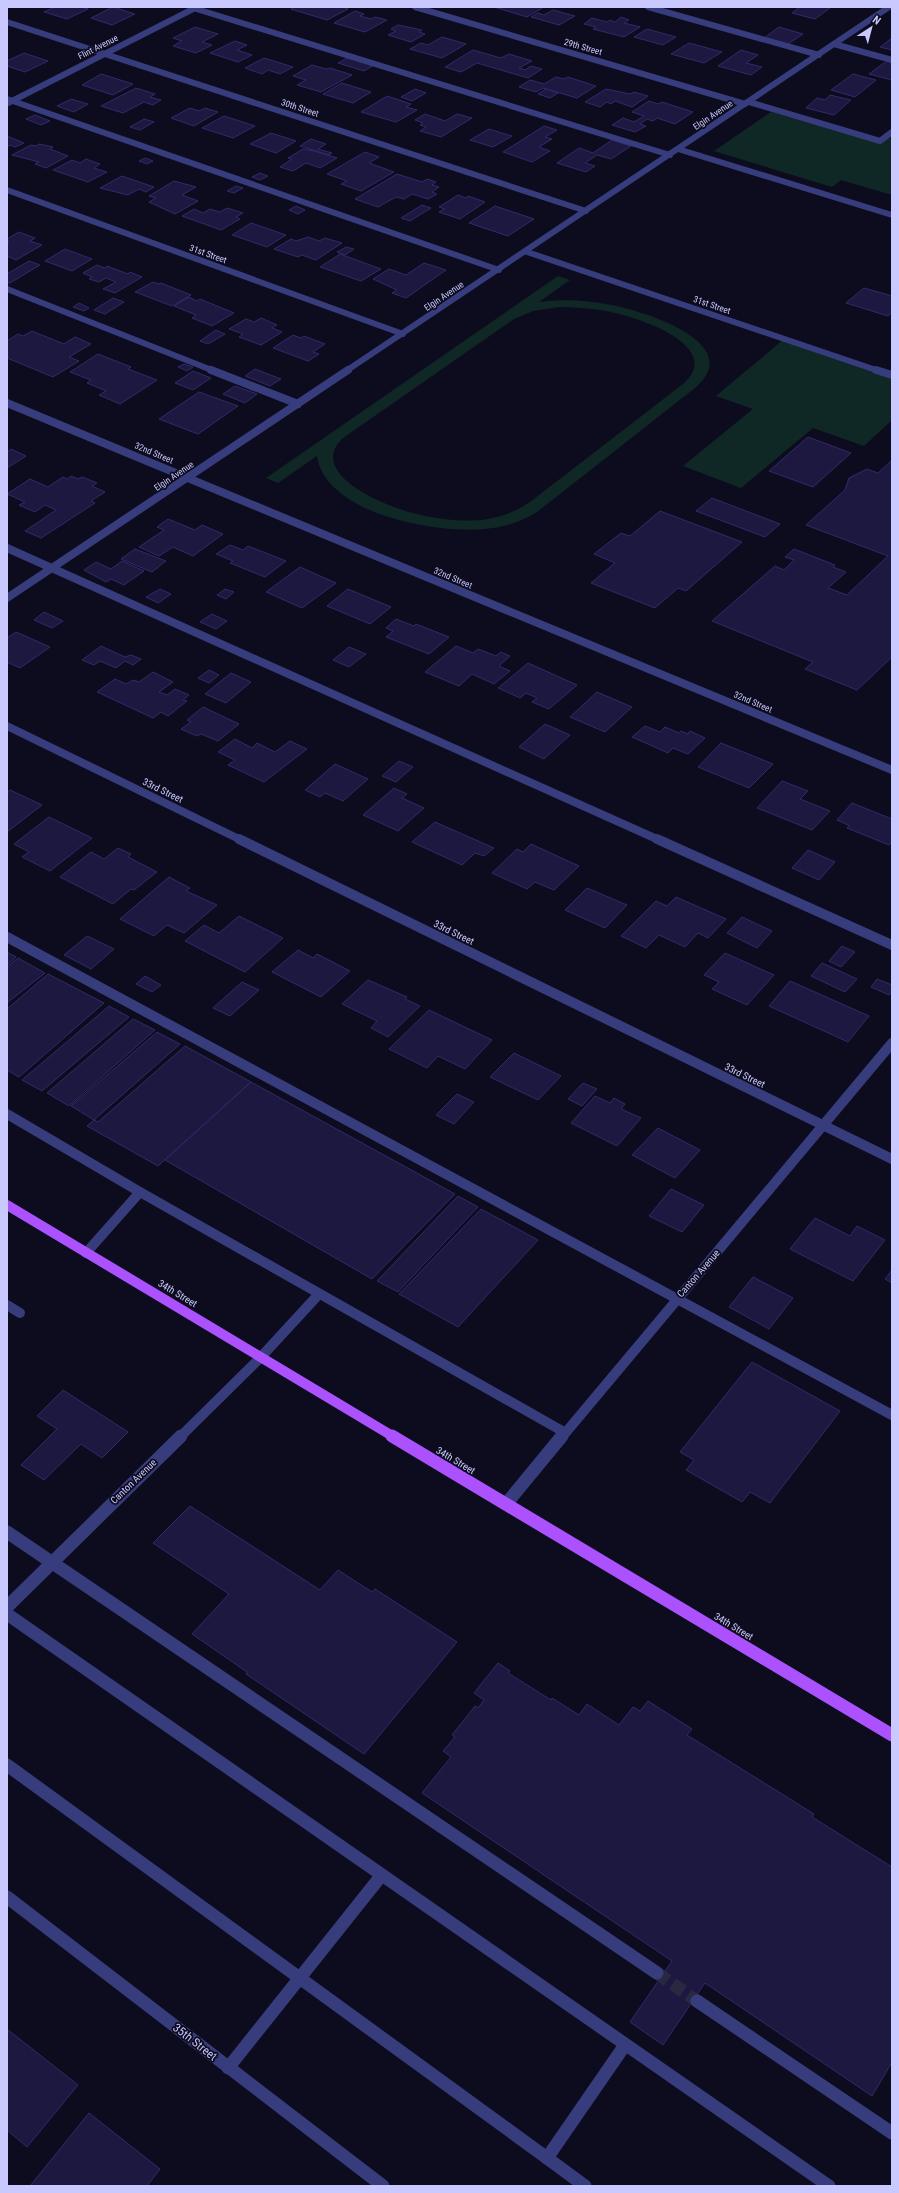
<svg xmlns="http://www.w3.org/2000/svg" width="899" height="2193" font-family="'Roboto Condensed',sans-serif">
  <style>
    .green { fill: #0f2825; fill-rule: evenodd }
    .building { fill: #1c183f; stroke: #302a6b }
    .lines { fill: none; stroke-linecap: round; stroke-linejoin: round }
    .minor-tunnel { stroke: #292840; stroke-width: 13; stroke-dasharray: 13 6; stroke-linecap: butt }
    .minor-far3 { stroke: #373c7d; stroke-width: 6 }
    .minor-far2 { stroke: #373c7d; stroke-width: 8 }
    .minor-far1 { stroke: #373c7d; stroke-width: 10 }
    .minor { stroke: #373c7d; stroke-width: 13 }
    .major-far1 { stroke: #ab51fe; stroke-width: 10 }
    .major { stroke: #ab51fe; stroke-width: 13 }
    .labels { text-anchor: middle; stroke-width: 3.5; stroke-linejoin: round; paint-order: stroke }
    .far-street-label { font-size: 9px; fill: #cac9ff; stroke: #0d0c1e }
    .street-label { font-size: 10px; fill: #cac9ff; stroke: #0d0c1e }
    .near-street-label { font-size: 12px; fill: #cac9ff; stroke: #0d0c1e }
  </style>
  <rect width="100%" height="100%" fill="#0d0c1e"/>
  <g class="green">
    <path d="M771,112L881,144L889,138L892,139V195L841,180L832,187L714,151Z"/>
    <path d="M558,276L570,280L539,302C561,299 584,300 606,304C638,309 749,342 695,388L537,512C523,521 507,526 492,528C443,536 325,515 317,456L278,483L266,478ZM560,307C580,307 600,309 619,314C645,320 724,348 683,384L530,502C515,512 500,518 482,520C459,522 435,519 413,513C387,507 305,474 343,438L514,319L533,311Z"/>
    <path d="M784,339L892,375V420L864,446L813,428L741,488L683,466L753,409L716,396Z"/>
  </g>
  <g class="building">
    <path d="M55,7H81L88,9L67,19L44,12Z"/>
    <path d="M113,7L135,14L112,25L91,18Z"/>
    <path d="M295,7H343L348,9L327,20L291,9Z"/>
    <path d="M494,7H544L527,17Z"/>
    <path d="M800,7H825L830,8L815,19L792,13Z"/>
    <path d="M553,10L575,16L559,25L531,17L538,13L544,15Z"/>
    <path d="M355,11L364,14L360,16L371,19L375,17L387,20L365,32L334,23Z"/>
    <path d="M621,17L629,20L624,23L640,27L624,37L593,29L596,27L584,24L592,18L607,22L610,20L615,22Z"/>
    <path d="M398,25L422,30L419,32L425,34L411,42L388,35L396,31L391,29Z"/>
    <path d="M195,27L218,34L202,42L212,45L196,53L173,46L182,41L173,38Z"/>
    <path d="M779,27L803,34L788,44L764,38Z"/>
    <path d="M647,29L676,37L663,45L634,37Z"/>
    <path d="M442,37L466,44L442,58L410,49L421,43L428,45Z"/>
    <path d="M892,38V50L880,47Z"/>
    <path d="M235,41L247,45L237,50L252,55L238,62L210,53Z"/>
    <path d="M689,43L722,52L704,63L671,54Z"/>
    <path d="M473,50L501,58L509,54L532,61L519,68L525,70L531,66L542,69L528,78L477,63L461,72L445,67Z"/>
    <path d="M741,50L758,55L746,63L762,67L751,75L718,66Z"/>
    <path d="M24,53L48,61L25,72L7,66V61Z"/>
    <path d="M349,57L374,65L364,71L338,63Z"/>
    <path d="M264,58L293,67L280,74L268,70L262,74L245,68Z"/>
    <path d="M887,61L892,63V80L869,74Z"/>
    <path d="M312,65L326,69L330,68L352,75L321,92L297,85L306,80L293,76Z"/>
    <path d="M101,74L133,84L113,95L82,85Z"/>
    <path d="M853,74L876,80L855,97L831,90Z"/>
    <path d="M556,77L564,79L568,77L596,86L577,98L543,88L536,92L519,87L530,80L544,84Z"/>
    <path d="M342,83L371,92L353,103L323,94Z"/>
    <path d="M136,88L155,94L150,97L161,100L153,105L144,102L123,113L101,106Z"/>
    <path d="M415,89L426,93L412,101L401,97Z"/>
    <path d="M546,89L558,93L550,98L538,94Z"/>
    <path d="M606,89L630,94L634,92L648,96L632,107L615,101L611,104L607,102L600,107L585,102Z"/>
    <path d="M830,95L851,100L834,115L806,108L817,98L825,100Z"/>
    <path d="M387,96L411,104L406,107L417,110L396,122L361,112Z"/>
    <path d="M71,99L88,104L74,112L57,106Z"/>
    <path d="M649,101L658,104L662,102L693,112L675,124L657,118L653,121L647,119L640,124L646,126L635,132L612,125L623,118L634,122L644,116L632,112Z"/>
    <path d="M190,108L199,111L205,108L218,112L194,126L171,118Z"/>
    <path d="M425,114L445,121L457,114L472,118L441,137L420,131L426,127L420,125L423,123L415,120Z"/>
    <path d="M35,115L50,121L41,125L26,119Z"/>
    <path d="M224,116L255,126L233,138L202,128Z"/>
    <path d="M144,119L154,122L140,130L130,127Z"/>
    <path d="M544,126L557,130L545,137L552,139L539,147L550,151L532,162L503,152Z"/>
    <path d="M489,129L512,136L493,147L470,140Z"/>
    <path d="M271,133L296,141L276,153L250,144Z"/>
    <path d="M7,136L24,143L15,147L10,145L7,147Z"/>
    <path d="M311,139L326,144L318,149L332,153L329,155L300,146Z"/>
    <path d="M612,140L631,146L611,159L597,155L585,163L595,166L586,172L557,163L579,148L593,153Z"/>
    <path d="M39,144L53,147L50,149L68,156L46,168L35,164L39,162L12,155L31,145L36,146Z"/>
    <path d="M303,149L314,151L337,158L320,168L306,163L293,171L280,167L292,159L288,158Z"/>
    <path d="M365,152L379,157L369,163L394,172L361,191L341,184L347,181L327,174Z"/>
    <path d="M145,158L153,161L147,164L139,161Z"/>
    <path d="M86,159L100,164L94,168L107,172L88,182L53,170L72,160L80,163Z"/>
    <path d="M260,173L268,176L260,180L252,177Z"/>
    <path d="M397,174L422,182L427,179L436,182L432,185L439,187L432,192L437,194L428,199L412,194L404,199L396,197L378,207L355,199Z"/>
    <path d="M122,176L154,187L146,192L139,189L128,195L100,188Z"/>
    <path d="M174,181L196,187L182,195L198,201L175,214L149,202L156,198L149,196Z"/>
    <path d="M236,186L243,188L234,193L227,191Z"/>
    <path d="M458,195L466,198L468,196L485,202L460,219L439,212L445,209L439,207Z"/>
    <path d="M422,205L431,208L410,221L401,218Z"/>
    <path d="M296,206L305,210L298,214L289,210Z"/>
    <path d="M495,206L534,219L508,236L469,223Z"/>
    <path d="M227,208L243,213L236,217L240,219L221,230L182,216L194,209L203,213L210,209L220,212Z"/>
    <path d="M251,223L286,235L267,247L232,235Z"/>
    <path d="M19,232L35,238L30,241L42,245L16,260L7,256V243L9,242L7,239Z"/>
    <path d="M308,237L319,241L325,238L342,243L316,260L302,255L298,257L274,249L291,239L296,241Z"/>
    <path d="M346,247L354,249L345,255L337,252Z"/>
    <path d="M65,249L92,259L72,271L45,261Z"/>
    <path d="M340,254L381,269L361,281L320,267Z"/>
    <path d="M29,261L40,265L10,283L7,282V274Z"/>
    <path d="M424,263L446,270L406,298L392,293L397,290L373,279L389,269L406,275Z"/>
    <path d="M97,265L105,268L107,266L128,274L130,272L142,277L115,293L103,289L116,282L106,278L99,282L89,279L92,277L83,273Z"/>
    <path d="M153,282L158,284L161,283L191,295L172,306L135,292Z"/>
    <path d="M864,288L892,296V312L888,316L846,303Z"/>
    <path d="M189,297L197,301L200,299L234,313L212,326L192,318L196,315L174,306Z"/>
    <path d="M113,298L124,302L105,314L94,310Z"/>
    <path d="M79,303L89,308L84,311L73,307Z"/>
    <path d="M261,318L277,325L272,328L282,332L261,345L239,337L243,334L229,329L246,319L254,322Z"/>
    <path d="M216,330L225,334L208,344L200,341Z"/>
    <path d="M32,331L64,344L75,337L91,344L69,357L79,361L53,377L7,358V341L18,334L23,336Z"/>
    <path d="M293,335L301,338L304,336L325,344L313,352L319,354L308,361L273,348Z"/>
    <path d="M98,354L131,367L128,369L157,380L120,404L99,395L106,391L87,383L91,380L70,372Z"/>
    <path d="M184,364L193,367L187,371L178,367Z"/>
    <path d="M255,369L281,379L270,386L245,376Z"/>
    <path d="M193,371L211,378L193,390L175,383Z"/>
    <path d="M235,386L257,394L245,403L223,394Z"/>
    <path d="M199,392L238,406L198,434L159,419Z"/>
    <path d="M808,437L851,453L813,487L769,471Z"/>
    <path d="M11,449L26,456L7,468V452Z"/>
    <path d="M892,460V657L857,690L805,669L813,662L712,621L775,566L784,570L794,560L785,557L794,549L835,565L833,567L846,572L828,588L847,595L888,556L806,525L845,490L849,478L867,469L878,473Z"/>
    <path d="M71,476L78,479L82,477L97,483L92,486L105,492L91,501L95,503L41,538L25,531L56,510L45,505L35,512L19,505L25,502L7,494L30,479L48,487L63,477L67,479Z"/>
    <path d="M712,498L780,524L765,537L696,511Z"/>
    <path d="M660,511L742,542L686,591L678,588L655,608L591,583L615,563L594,554L621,533L630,536Z"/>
    <path d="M168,519L195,530L202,525L223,534L193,556L173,547L159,556L139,547L164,530L157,527Z"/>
    <path d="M230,545L243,550L248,546L286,561L265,577L230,563L233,561L216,554Z"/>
    <path d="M135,549L166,561L152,572L121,559Z"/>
    <path d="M122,561L144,571L124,585L111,579L106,582L84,570L96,562L111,569Z"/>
    <path d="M300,567L336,583L302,608L266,592Z"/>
    <path d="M160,589L171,594L158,603L146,597Z"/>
    <path d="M225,589L234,592L226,599L217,595Z"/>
    <path d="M348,589L391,607L370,624L327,606Z"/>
    <path d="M44,612L63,621L52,628L34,620Z"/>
    <path d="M212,614L227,621L216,629L200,622Z"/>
    <path d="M396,619L414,626L416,624L449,637L429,654L386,637L393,631L386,628Z"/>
    <path d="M16,632L50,647L20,668L7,662V638Z"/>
    <path d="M101,646L125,657L131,655L141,659L133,665L125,661L116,668L100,661L94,665L82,660Z"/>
    <path d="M456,646L473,653L478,649L496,656L501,652L510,656L499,666L510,671L494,684L472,674L459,686L425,672Z"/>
    <path d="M349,647L366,654L349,667L333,660Z"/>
    <path d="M528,663L577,685L549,709L532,702L537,698L526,693L520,698L498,688Z"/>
    <path d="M209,670L219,675L209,683L198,678Z"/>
    <path d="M153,672L173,682L159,692L167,695L175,689L189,695L183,700L187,701L168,716L161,712L153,718L97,692L115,679L126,684L133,680L139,682Z"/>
    <path d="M231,673L251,682L226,703L205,694Z"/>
    <path d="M597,692L632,707L605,732L570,717Z"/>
    <path d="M203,707L239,724L218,741L201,734L197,736L181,729L191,722L187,720Z"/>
    <path d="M545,724L570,735L544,759L519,747Z"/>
    <path d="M645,726L660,732L665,727L679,733L681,731L688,734L690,731L705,738L688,754L673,748L668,753L632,737Z"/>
    <path d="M235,739L252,748L257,743L275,752L290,741L307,749L264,782L228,765L235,760L218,752Z"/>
    <path d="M721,743L773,764L749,788L698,767Z"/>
    <path d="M399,761L413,767L396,782L382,776Z"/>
    <path d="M335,764L368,779L343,801L325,793L320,797L305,790Z"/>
    <path d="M782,781L808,791L800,799L830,811L812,830L757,808Z"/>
    <path d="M394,788L407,794L402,798L424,808L398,831L363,815Z"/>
    <path d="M10,790L42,805L7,832V792Z"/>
    <path d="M852,803L892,819V842L889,845L847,828L850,826L837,820Z"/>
    <path d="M49,817L92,838L50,871L22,857L29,852L14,844Z"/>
    <path d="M435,822L494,848L484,856L475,853L462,865L412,842Z"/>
    <path d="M531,844L579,866L554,890L535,882L527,889L492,873L517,849L523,852Z"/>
    <path d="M118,848L131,854L128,857L157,872L134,890L131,889L113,904L60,877L91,852L104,859Z"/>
    <path d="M808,850L835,862L819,880L792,868Z"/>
    <path d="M169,877L190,888L186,891L217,905L184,933L167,925L154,936L120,919Z"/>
    <path d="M587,888L627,905L605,928L565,910Z"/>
    <path d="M676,897L726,919L708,938L698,933L685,947L659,935L646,948L621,936L656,901L667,906Z"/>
    <path d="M239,916L283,938L245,972L185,941L204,925L219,933Z"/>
    <path d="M742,917L772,931L757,948L727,933Z"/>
    <path d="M87,936L114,949L91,969L64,955Z"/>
    <path d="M842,946L855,952L841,967L829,961Z"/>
    <path d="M298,950L313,958L317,954L350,971L321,997L272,972Z"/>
    <path d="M7,952L16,957L7,965Z"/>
    <path d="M725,953L774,975L747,1005L712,989L719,982L704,975Z"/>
    <path d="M18,958L45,973L7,1003V967Z"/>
    <path d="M822,963L857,979L845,992L811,976Z"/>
    <path d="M48,974L104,1003L19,1077L7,1070V1009Z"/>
    <path d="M145,976L161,985L152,992L136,984Z"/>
    <path d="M877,979L892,985V992L889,995L871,987Z"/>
    <path d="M368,980L407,997L405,999L420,1006L388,1037L371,1028L377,1021L342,1004Z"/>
    <path d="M790,981L869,1016L848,1042L769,1006Z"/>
    <path d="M242,982L259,990L230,1016L213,1008Z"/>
    <path d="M109,1006L129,1017L42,1091L22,1080Z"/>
    <path d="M429,1010L492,1040L465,1069L438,1056L427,1068L389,1049Z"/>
    <path d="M133,1019L155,1030L69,1106L47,1093Z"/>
    <path d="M157,1032L180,1044L94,1120L71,1106Z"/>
    <path d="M185,1046L251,1082L158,1166L87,1126L94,1120L98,1122Z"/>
    <path d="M514,1053L561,1076L538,1100L490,1077Z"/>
    <path d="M251,1082L455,1194L372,1279L165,1160Z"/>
    <path d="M583,1083L597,1089L582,1106L568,1099Z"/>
    <path d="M457,1094L474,1102L454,1124L436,1115Z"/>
    <path d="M595,1096L610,1103L614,1098L625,1104L621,1109L641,1118L617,1146L571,1123Z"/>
    <path d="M658,1128L700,1150L675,1178L632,1155Z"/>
    <path d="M671,1189L704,1205L682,1232L649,1216Z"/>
    <path d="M458,1196L478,1207L398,1292L377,1281Z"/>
    <path d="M481,1209L538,1240L458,1327L399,1294Z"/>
    <path d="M815,1218L850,1236L857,1226L885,1240L853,1281L790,1249Z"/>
    <path d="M892,1270V1283L885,1279Z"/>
    <path d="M753,1277L793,1298L769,1329L729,1307Z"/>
    <path d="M752,1362L840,1411L770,1503L750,1492L742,1502L686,1470L694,1460L680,1452Z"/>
    <path d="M63,1390L128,1432L102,1458L81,1444L44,1480L21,1465L57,1429L37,1416Z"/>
    <path d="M190,1506L320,1590L338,1570L372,1592L375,1589L457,1642L364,1754L246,1674L247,1672L192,1634L229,1594L153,1543Z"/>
    <path d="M498,1663L510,1671L508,1673L551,1700L552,1698L579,1715L587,1704L619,1725L633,1707L640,1711L648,1701L692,1729L687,1735L814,1814L812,1817L892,1867V2062L872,2096L705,1983L663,2045L630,2022L672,1961L422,1793L451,1757L443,1751L455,1737L452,1735L475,1706L478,1708L484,1700L474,1693Z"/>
    <path d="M7,2029L78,2085L27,2147L7,2130Z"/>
    <path d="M89,2113L160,2169L147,2186H30Z"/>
  </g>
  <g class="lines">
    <path class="minor-tunnel" d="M657,1973L697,2001"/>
    <g class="minor-far3">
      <path d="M190,7L670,155"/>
      <path d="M415,7L745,104"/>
      <path d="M648,7L819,55"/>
      <path d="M7,22L586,211"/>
      <path d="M834,44L892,60"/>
      <path d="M7,99L499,270"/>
      <path d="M749,102L880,141L892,132"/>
      <path d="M8,103L197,7"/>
      <path d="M678,149L892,215"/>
      <path d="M7,190L403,334"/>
      <path d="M527,252L879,371"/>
      <path d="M7,289L214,371"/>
      <path d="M346,371L889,7"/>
    </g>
    <g class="minor-far2">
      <path d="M211,370L298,404"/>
      <path d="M876,370L892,375"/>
      <path d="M7,403L892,770"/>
      <path d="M7,548L659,840"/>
      <path d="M7,598L348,370"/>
      <path d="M7,726L241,840"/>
    </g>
    <g class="minor-far1">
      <path d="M239,839L892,1159"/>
      <path d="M657,839L892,945"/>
      <path d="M7,937L892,1415"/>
      <path d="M7,1114L140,1192L86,1253"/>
      <path d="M140,1192L564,1432"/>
      <path d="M7,1305L20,1313"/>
      <path d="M180,1437L261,1357L319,1294"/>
      <path d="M562,1437L892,1043"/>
    </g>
    <g class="minor">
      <path d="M506,1504L562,1436"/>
      <path d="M7,1532L657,1973"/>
      <path d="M7,1607L181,1436"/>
      <path d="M7,1614L829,2186"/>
      <path d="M7,1765L547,2158L625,2045"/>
      <path d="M7,1897L383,2186"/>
      <path d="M697,2001L892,2133"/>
      <path d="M228,2068L381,1876"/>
      <path d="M547,2158L585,2186"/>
    </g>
    <path class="major-far1" d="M7,1205L394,1437"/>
    <path class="major" d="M392,1436L892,1735"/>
  </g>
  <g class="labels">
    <g class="far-street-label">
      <text transform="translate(98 47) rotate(-27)" y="3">Flint Avenue</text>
      <text transform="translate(583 47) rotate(16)" y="3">29th Street</text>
      <text transform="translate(300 108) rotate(18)" y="3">30th Street</text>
      <text transform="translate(713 115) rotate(-34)" y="3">Elgin Avenue</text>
      <text transform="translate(208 254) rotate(20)" y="3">31st Street</text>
      <text transform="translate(444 296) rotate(-34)" y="3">Elgin Avenue</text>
      <text transform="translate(712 305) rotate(19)" y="3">31st Street</text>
      <text transform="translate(154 453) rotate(23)" y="3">32nd Street</text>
      <text transform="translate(174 476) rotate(-34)" y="3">Elgin Avenue</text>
      <text transform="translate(453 578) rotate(23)" y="3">32nd Street</text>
      <text transform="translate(753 702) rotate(23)" y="3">32nd Street</text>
    </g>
    <g class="street-label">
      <text transform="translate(163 790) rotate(26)" y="4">33rd Street</text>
      <text transform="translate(454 932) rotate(26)" y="4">33rd Street</text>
      <text transform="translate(745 1075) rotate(26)" y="4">33rd Street</text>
      <text transform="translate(698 1273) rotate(-49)" y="4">Canton Avenue</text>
      <text transform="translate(178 1293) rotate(31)" y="4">34th Street</text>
      <text transform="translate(456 1460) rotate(31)" y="4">34th Street</text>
      <text transform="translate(133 1481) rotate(-44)" y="4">Canton Avenue</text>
      <text transform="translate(734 1626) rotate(31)" y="4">34th Street</text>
    </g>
    <g class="near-street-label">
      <text transform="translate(195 2042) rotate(38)" y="4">35th Street</text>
    </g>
  </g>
  <rect width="899" height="2193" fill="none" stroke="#cac9ff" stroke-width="16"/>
  <g transform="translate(871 28) rotate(36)" stroke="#0d0c1e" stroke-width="3" paint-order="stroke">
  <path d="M0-3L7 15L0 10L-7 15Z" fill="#cac9ff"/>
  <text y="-6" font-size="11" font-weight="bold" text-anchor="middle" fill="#cac9ff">N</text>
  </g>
</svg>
